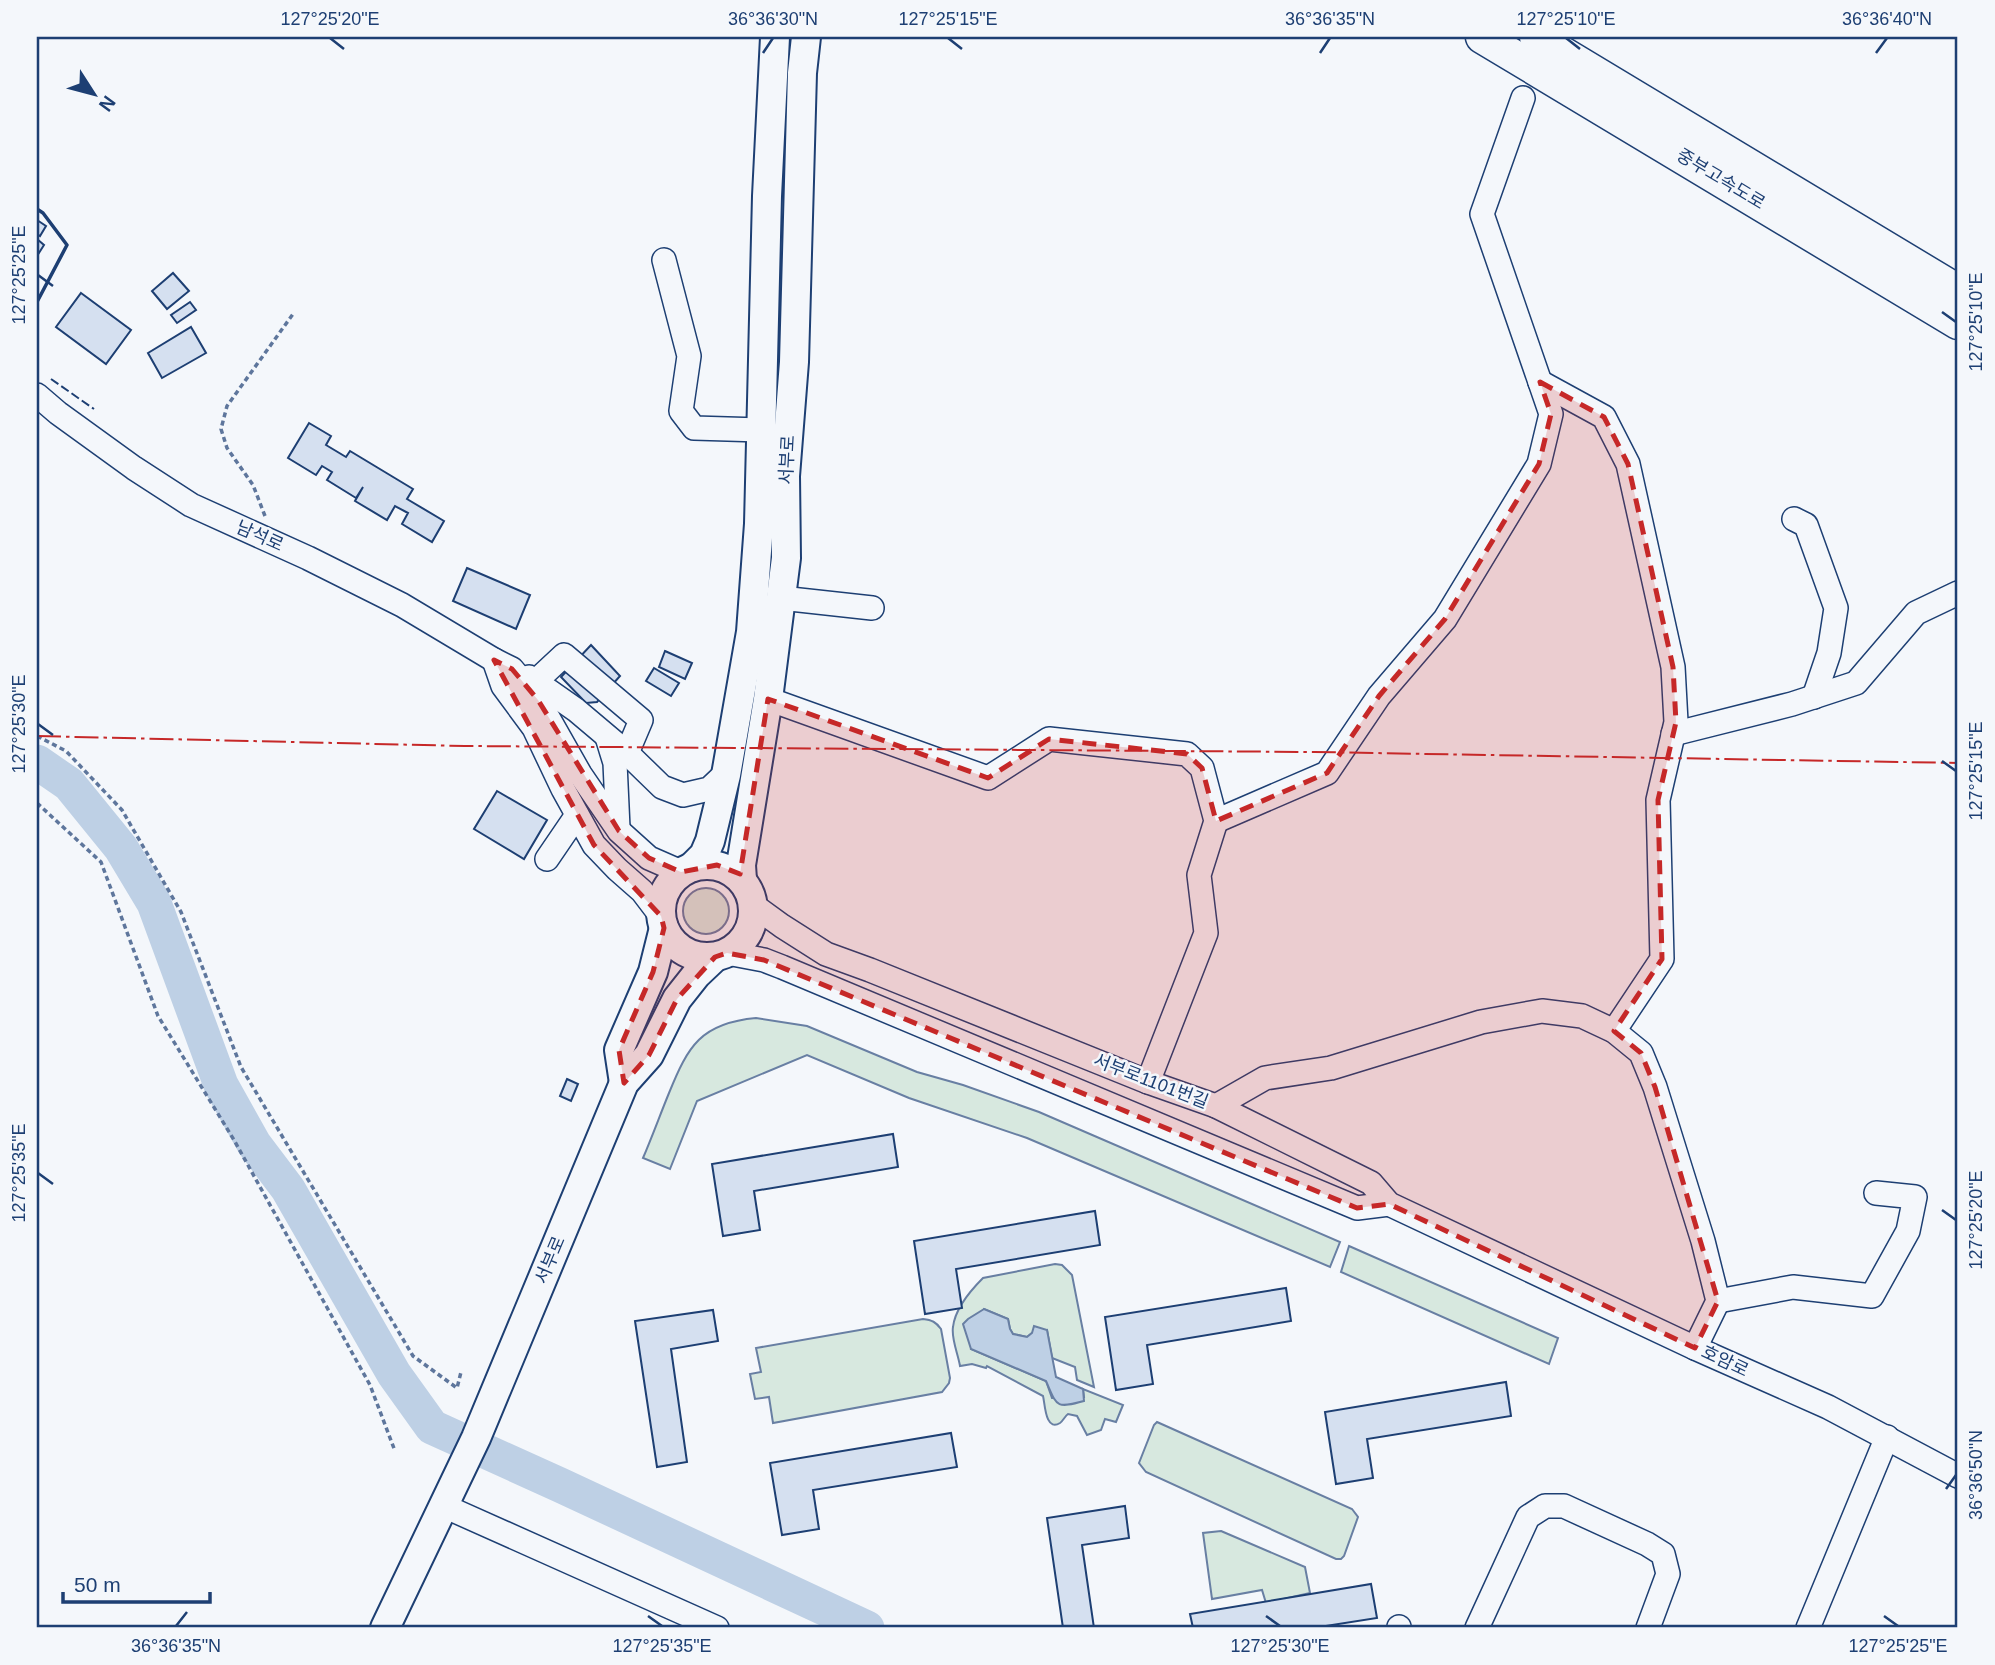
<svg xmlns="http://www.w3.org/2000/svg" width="1995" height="1665" font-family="Helvetica,'Noto Sans KR',sans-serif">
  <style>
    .green { fill: #d7e8df; stroke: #687fa3; stroke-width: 2 }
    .water { fill: #bed0e5; stroke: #687fa3; stroke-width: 2 }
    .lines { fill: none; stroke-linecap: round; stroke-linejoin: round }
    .river { stroke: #bed0e5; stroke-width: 35 }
    .building { fill: #d5e0f0; stroke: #1d3f73; stroke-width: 2 }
    .minor-casing { stroke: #1d3f73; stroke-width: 26 }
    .major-casing { stroke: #1d3f73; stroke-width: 32 }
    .highway-casing { stroke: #1d3f73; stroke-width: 35 }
    .path { stroke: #5e769c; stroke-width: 3.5; stroke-dasharray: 5 3.5; stroke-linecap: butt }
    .minor { stroke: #f4f7fb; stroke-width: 23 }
    .major { stroke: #f4f7fb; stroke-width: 28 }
    .highway { stroke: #f4f7fb; stroke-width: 32 }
    .fence { stroke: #1d3f73; stroke-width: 2; stroke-dasharray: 9 3.5; stroke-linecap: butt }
    .wall { stroke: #1d3f73; stroke-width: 3.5 }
    .power { stroke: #c62828; stroke-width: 2; stroke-dasharray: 24 5 3.5 5; stroke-linecap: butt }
    .marked { fill: #c62828; fill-opacity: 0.2; stroke: #c62828; stroke-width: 5; stroke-dasharray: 14 9; stroke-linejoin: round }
    .ticks { fill: none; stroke: #1d3f73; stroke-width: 2.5 }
    .labels { text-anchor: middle; stroke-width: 5; stroke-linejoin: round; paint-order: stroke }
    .street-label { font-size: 18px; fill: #1d3f73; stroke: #f4f7fb }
    .neatline { fill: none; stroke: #1d3f73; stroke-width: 2.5 }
    .ticks-label { font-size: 18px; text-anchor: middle; fill: #1d3f73 }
  </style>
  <rect width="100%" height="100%" fill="#f4f7fb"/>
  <g class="green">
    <circle cx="706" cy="911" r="23"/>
    <path d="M756,1018L807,1026L917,1072L963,1085L1039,1112L1340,1242L1330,1267L1027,1138L909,1098L807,1055L697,1101L670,1169L643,1158C652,1137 660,1115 669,1093C688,1046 701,1023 756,1018Z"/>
    <path d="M1349,1246L1558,1338L1549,1364L1341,1272Z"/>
    <path d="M1055,1264L1062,1265L1072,1275L1094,1387L1077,1380L1075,1367L1052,1358L1047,1330L1032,1333L1027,1337L1013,1334L1010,1329L1008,1319L984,1309L971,1349L1046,1381L1052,1398L1084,1397L1083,1389L1123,1405L1116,1422L1105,1419L1101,1430L1087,1435L1077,1416L1068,1414C1065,1416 1063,1421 1060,1423C1045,1432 1045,1403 1043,1396L987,1366L986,1368L972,1364L960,1366C958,1354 951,1338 953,1327C955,1309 971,1290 983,1278Z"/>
    <path d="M923,1319C932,1320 936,1322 941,1329L950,1378L949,1383L942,1392L773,1423L769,1397L755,1399L750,1374L761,1372L756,1348Z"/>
    <path d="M1157,1422L1352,1509L1358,1517L1344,1556L1341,1559H1336L1146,1472L1139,1463L1154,1425Z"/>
    <path d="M1221,1531L1305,1567L1310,1593L1266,1603L1262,1590L1212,1599L1203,1533Z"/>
  </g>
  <path class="water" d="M984,1309L1008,1319L1010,1329L1013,1334L1027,1337L1032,1333L1034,1326L1047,1330L1056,1377L1083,1389L1084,1401C1055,1409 1057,1406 1046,1381L971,1349L963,1324L968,1319Z"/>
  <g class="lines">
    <path class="river" d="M37,762L69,784L121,848L154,903L221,1085L254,1144L288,1189L394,1374L432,1427L560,1485L867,1628"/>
  </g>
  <g class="building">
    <path d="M37,220L46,226L40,236L37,234Z"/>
    <path d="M37,239L44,245L37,256Z"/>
    <path d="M173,273L189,291L167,309L152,291Z"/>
    <path d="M81,293L131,330L106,364L56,327Z"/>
    <path d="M190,302L196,310L177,323L171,315Z"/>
    <path d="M191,327L206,353L162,378L148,353Z"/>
    <path d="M309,423L331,436L326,445L346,457L350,451L413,489L407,499L444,521L432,542L402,524L408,513L395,506L387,520L355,501L363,487L356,498L327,480L332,472L322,466L316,475L288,458Z"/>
    <path d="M467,568L530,595L516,629L453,601Z"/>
    <path d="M591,645L620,676L597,702L586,703L561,677Z"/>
    <path d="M665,651L692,663L685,679L659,667Z"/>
    <path d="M654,668L679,683L671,696L646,681Z"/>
    <path d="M497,791L547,820L524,859L474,829Z"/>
    <path d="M567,1079L578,1084L571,1101L560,1096Z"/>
    <path d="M893,1134L898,1167L754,1191L760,1230L723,1236L712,1164Z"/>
    <path d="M1095,1211L1100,1245L956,1269L962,1308L925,1314L914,1241Z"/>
    <path d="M1286,1288L1291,1321L1147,1345L1153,1384L1116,1390L1105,1317Z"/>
    <path d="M713,1310L718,1341L671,1349L687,1462L657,1467L635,1321Z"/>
    <path d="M1506,1382L1511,1416L1367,1439L1373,1478L1336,1484L1325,1412Z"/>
    <path d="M951,1433L957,1467L813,1490L819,1529L782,1535L770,1463Z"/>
    <path d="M1125,1506L1129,1538L1082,1545L1094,1628H1063L1047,1518Z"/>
    <path d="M1371,1584L1377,1618L1313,1628H1193L1190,1614Z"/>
  </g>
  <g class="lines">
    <g class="minor-casing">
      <g id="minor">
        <path d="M664,260L689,356L681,411L694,428L761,430"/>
        <path d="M1540,382L1604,417L1628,464L1673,667L1676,722L1658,800L1662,959L1614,1031"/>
        <path d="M37,395L58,413L134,468L191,505L308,558L402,605L494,660L512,669L538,700L580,774L619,831L649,858L681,872"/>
        <path d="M1794,519L1806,525L1836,608L1829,653L1814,697"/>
        <path d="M781,598L872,608"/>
        <path d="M494,660L503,686L534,728L563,789L594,845L617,869L642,891L661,916"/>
        <path d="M529,677L576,710L627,753L662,787L683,795L709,789L726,773"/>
        <path d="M535,682L564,655L641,720L627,753"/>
        <path d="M768,699L988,778L1049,739L1187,754L1202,768L1216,821L1199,875L1206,933L1148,1082"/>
        <path d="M1673,734L1792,704L1856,683L1916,613L1958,593"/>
        <path d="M607,737L615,763L618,828"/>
        <path d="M1216,821L1327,773L1379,696L1445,619L1539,464L1551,414L1482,214L1523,98"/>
        <path d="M547,859L577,815"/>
        <path d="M753,905L782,926L826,954L870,970L1148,1082L1216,1106L1371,1183L1389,1204L1695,1348L1828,1407L1958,1476"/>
        <path d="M727,953L764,960L782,967L1357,1208L1389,1204"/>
        <path d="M1216,1106L1265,1078L1331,1068L1481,1022L1542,1011L1582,1016L1614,1031L1641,1053L1655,1087L1703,1241L1718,1301L1695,1348"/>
        <path d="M1718,1301L1793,1287L1872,1296L1908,1231L1915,1197L1876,1193"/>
        <path d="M444,1506L717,1628"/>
        <path d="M1399,1627V1628"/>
        <path d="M1477,1628L1528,1517L1545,1506H1564L1647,1544L1663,1554L1668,1574L1648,1628"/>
        <path d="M1808,1628L1887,1437"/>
      </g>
    </g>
    <g class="major-casing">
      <g id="major">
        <circle cx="707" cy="911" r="46"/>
        <path d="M692,867L704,855L710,841L726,775L751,632L759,524L767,196L775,37"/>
        <path d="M742,880L741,865L768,699L786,558L785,476L794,362L802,73L806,37"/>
        <path d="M624,1083L619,1050L653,972L664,928"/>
        <path d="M385,1628L476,1438L624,1083L649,1055L677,999L696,975L715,957"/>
      </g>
    </g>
    <g class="highway-casing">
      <g id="highway">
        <path d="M1482,37L1958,323"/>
        <path d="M1536,37L1958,291"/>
      </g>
    </g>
    <g class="path">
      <path d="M265,516L253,485L227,448L221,429L227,406L293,314"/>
      <path d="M37,736L66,751L122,810L181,912L241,1067L413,1356L457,1388L461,1372"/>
      <path d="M37,803L101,862L158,1016L234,1140L370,1385L395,1451"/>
    </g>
    <use href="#minor" class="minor"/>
    <use href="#major" class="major"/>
    <use href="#highway" class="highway"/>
    <path class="fence" d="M51,379L94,409"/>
    <path class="wall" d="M37,209L43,213L67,245L37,302"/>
    <path class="power" d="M37,736L465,746L1314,752L1958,763"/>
  </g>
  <path class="marked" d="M1540,382L1604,417L1628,464L1673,667L1676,722L1658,800L1662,959L1614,1031L1641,1053L1655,1087L1718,1301L1695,1348L1389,1204L1357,1208L764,960L727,953L715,957L677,999L649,1055L624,1083L619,1050L653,972L664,928L661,916L594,845L494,660L512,669L538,700L619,831L649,858L681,872L717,865L740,874L768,699L988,778L1049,739L1187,754L1202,768L1216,821L1327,773L1379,696L1445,619L1539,464L1551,414Z"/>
  <path class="ticks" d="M330,38L344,49M948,38L962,49M1566,38L1580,49M763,53L773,38M1320,53L1330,38M1876,53L1887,38M38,275L53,286M1942,312L1956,322M38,724L53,735M1942,761L1956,771M38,1173L53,1184M1942,1210L1956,1220M1946,1489L1956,1475M648,1616L662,1626M1266,1616L1280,1626M1884,1616L1898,1626M176,1626L187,1612"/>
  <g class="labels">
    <g class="street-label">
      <text transform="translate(1721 179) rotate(31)" y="6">중부고속도로</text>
      <text transform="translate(787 460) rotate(-87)" y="6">서부로</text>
      <text transform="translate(260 536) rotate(24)" y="6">남석로</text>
      <text transform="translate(1151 1081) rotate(21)" y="6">서부로1101번길</text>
      <text transform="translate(550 1260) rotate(-67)" y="6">서부로</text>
      <text transform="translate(1725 1361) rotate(25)" y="6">호암로</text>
    </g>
  </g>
  <rect width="1995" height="1665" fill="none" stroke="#f4f7fb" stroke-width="77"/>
  <g transform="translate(94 94) rotate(126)" stroke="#f4f7fb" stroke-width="5" paint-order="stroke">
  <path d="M0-5L12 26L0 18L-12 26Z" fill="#1d3f73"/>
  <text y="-10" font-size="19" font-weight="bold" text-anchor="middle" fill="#1d3f73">N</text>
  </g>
  <path d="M63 1592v10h147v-10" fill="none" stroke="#1d3f73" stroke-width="3.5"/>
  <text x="74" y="1592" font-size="21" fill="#1d3f73" stroke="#f4f7fb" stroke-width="5" paint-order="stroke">50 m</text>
  <rect x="38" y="38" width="1918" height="1588" class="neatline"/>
  <g class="ticks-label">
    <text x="330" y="25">127°25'20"E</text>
    <text x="773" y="25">36°36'30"N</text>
    <text x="948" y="25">127°25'15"E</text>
    <text x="1330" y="25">36°36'35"N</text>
    <text x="1566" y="25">127°25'10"E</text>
    <text x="1887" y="25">36°36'40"N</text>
    <text transform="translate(19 275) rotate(-90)" y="6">127°25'25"E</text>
    <text transform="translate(1976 322) rotate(-90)" y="6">127°25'10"E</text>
    <text transform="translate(19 724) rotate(-90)" y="6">127°25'30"E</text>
    <text transform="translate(1976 771) rotate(-90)" y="6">127°25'15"E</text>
    <text transform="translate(19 1173) rotate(-90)" y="6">127°25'35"E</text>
    <text transform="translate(1976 1220) rotate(-90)" y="6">127°25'20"E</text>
    <text transform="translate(1976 1475) rotate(-90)" y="6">36°36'50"N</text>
    <text x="176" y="1652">36°36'35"N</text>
    <text x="662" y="1652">127°25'35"E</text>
    <text x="1280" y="1652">127°25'30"E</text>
    <text x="1898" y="1652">127°25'25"E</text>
  </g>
</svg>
